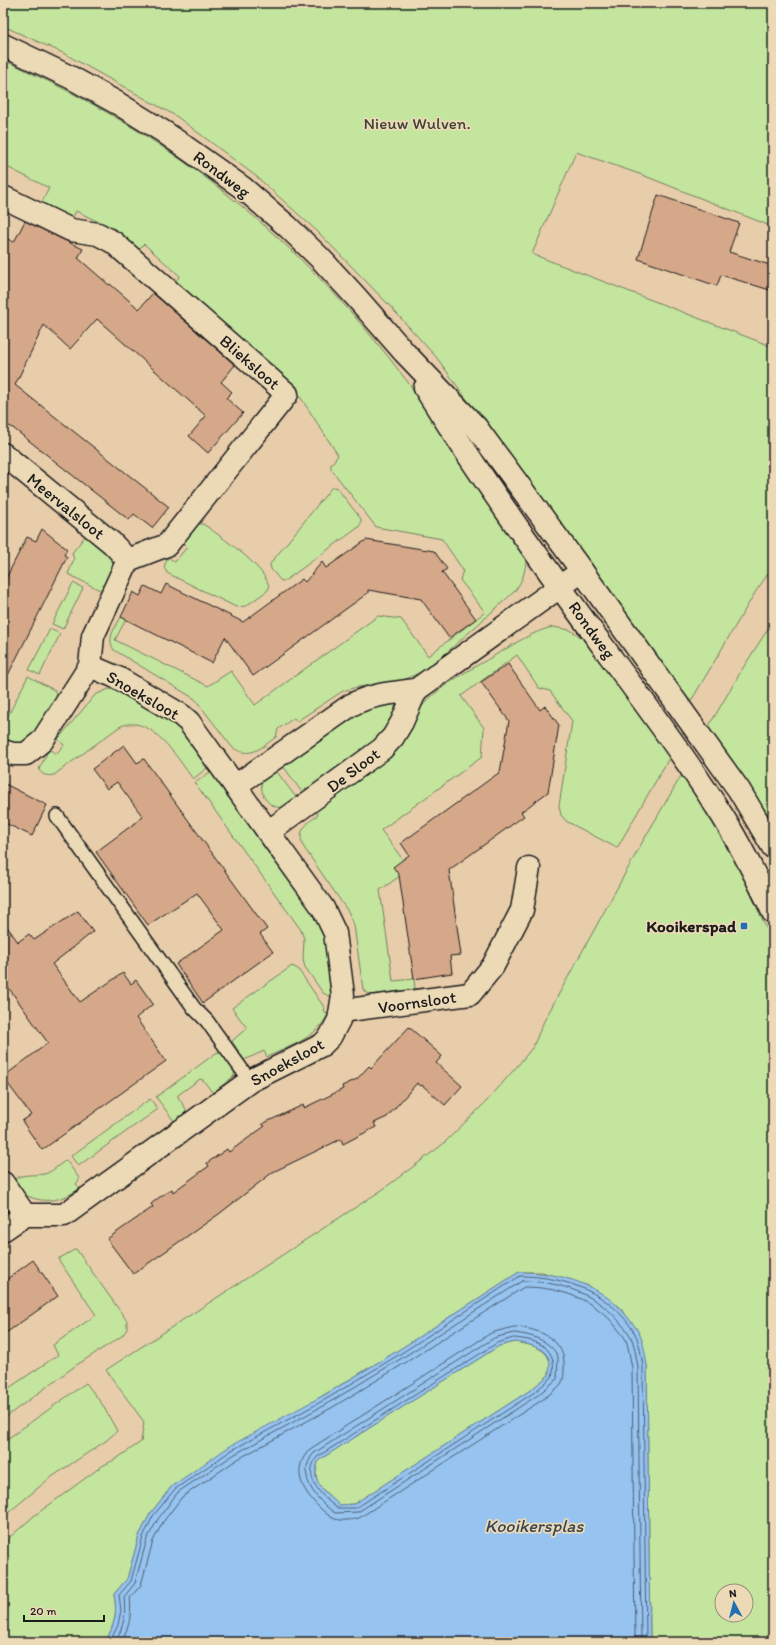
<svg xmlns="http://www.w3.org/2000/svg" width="776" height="1645" font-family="Itim,sans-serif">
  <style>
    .green { fill: #c4e59e; stroke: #70805d; fill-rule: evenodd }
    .water { fill: #96c3f0; stroke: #65809b; fill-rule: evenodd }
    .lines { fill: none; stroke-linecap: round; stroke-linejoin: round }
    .shore { stroke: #4d5f71; stroke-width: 1 }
    .building { fill: #d5a889; stroke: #1c1c1c }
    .service-casing { stroke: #1c1c1c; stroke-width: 16 }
    .minor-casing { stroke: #1c1c1c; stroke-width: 25 }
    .secondary-casing { stroke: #1c1c1c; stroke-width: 25 }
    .service { stroke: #ecdab7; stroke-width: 13 }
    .minor { stroke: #ecdab7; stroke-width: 22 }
    .secondary { stroke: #ecdab7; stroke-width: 22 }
    .poi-dot { fill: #1f6fb2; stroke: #ecdab7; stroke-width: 1.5 }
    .labels { text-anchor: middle; stroke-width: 3.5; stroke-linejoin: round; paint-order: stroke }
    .park-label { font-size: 17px; fill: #3e4436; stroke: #ecdab7 }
    .street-label { font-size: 17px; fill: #1c1c1c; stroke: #ecdab7 }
    .poi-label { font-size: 17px; font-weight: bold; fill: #1c1c1c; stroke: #ecdab7; text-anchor: end }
    .water-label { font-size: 18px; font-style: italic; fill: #3a4651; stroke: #ecdab7 }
  </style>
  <rect width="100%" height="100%" fill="#e8cdab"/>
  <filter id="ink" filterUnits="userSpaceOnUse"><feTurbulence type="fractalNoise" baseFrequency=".025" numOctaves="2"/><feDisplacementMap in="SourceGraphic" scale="8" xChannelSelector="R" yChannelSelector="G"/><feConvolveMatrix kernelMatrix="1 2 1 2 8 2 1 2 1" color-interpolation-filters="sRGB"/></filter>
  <g filter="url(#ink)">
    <g class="green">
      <path d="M3,3H773V227L645,176L576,152L532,254L773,347V567L756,591L688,706L437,358L389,305L318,232L257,177L176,116L63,53L3,26Z"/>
      <path d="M3,60C19,66 34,75 50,82C171,141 280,227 367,331C427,401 476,481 526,558C526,571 522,582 514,592L445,654L421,672L399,682L357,687L343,691L297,721L294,718L278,729L276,737C262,747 250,760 232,747L195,699L114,650C106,638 115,628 121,617L126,619L115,640L208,686L231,671L255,705L378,616L401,619L428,656L485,612L460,580L463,570L442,539L376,527L331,469V465L338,455L299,395L174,283L180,276L144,244L137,251L98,224L99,222L76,211L70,223L41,204L49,188L3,165Z"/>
      <path d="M332,487L337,488L361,519V524L359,527L286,580L281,581L271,569L270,564Z"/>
      <path d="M196,524H203L209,528C224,539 268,569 269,588L267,591L246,606L236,607L167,573L164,567L168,557L175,562L187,547L181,541Z"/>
      <path d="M86,535C102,546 120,554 110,576C107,581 106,586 102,590H100L68,574L74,559L72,553Z"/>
      <path d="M73,583L83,588L63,629L52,624Z"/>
      <path d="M773,621V828L706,731L743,668Z"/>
      <path d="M553,627L570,630L583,638L672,753L617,848L566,821L561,815L559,806L572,721L550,691L539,688L517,655L461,696L484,728L482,757L381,830L403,860L400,876L380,890L393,981L414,979L415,989L372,995L365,992L363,989L354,925L349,913L303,846C297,831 306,824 318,815L312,807L417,716C419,712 421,708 423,705C443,683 472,669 497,654C515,644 533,631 553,627Z"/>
      <path d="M50,629L60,634L40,675L29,670Z"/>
      <path d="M28,676L54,690C66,701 33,735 25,744L3,742V726Z"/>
      <path d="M109,689L122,692L170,721L177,726L207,768L193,779C178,759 150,711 119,727L54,775C48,776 43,776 39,770L40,767L49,749L56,754L64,745L58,739L95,695Z"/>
      <path d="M395,703L398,707L385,735L304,795L281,763L356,710Z"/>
      <path d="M274,768L298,800C294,803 289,806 284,807C270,810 259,795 262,782C263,776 270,772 274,768Z"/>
      <path d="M684,771L739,868L773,943V1642H650L647,1366L639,1333L623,1311L605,1296L589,1286L542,1272H519L397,1351L172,1486L150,1514L139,1536L127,1579L114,1594C118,1616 114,1623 106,1642H3V1623L8,1608L7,1591L3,1573V1547L10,1537L34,1516L102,1466L116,1459L141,1442L144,1422L106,1370L382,1190L442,1145L486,1102L519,1064L533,1047L544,1021L643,841ZM722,1591H746V1615H722Z"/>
      <path d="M210,772L320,924L324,935L331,997L323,993L305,967L303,960L304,939L301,930L195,783Z"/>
      <path d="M292,966L298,969L324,1007L325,1013L328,1014C317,1038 290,1046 267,1057L264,1051L244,1060L232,1041L247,1028L232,1008Z"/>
      <path d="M219,1052C227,1056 236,1068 234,1076L214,1092H212L203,1080L200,1079L178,1095V1097L186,1109V1113L174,1121L156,1097L216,1053Z"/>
      <path d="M150,1099L158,1109L78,1166L71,1156Z"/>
      <path d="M66,1160L79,1178V1180L76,1184L80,1188C64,1200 45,1205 26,1195C20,1192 17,1185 13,1180C23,1173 32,1176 44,1174C51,1173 60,1164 66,1160Z"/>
      <path d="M76,1249L127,1321V1329L122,1336L75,1366L3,1419V1392L58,1355L53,1345L96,1315L58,1259Z"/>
      <path d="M515,1342C526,1344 544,1346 549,1359C551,1363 549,1370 549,1375L532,1389L354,1504L339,1505C324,1490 310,1483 319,1460L499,1346Z"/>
      <path d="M86,1383L102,1404L117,1431L107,1440L50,1478L3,1517V1442Z"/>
    </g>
    <path class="water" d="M519,1272C561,1272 604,1285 630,1320C633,1324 637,1328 639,1333C644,1342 645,1355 647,1365L650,1642H106C114,1623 118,1616 114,1594L127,1579L139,1536L150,1514L172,1486L230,1446L326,1394L397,1351ZM515,1342C526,1344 544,1346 549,1359C551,1363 549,1370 549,1375L532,1389L354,1504L339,1505C324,1490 309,1483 319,1460L499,1346Z"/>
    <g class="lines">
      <g class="shore">
        <path d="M514,1327C539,1328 567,1340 564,1369C564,1374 564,1379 561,1384C556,1390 548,1395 542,1400L359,1518C352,1520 342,1521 335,1519C329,1517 325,1512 320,1508C303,1492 290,1470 310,1449L491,1333Z"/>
        <path d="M514,1333C532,1335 550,1340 558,1357L557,1379L538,1395L358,1512L335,1513C316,1500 295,1475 314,1453L494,1338Z"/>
        <path d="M514,1338C539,1340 559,1348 552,1377L535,1392L356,1508H337C321,1496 302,1477 317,1457L497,1343Z"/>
        <path d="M110,1642L118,1625L121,1610L119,1595L131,1581L143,1537L153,1516L175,1489L232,1450L328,1398L400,1354L520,1276C564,1276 613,1293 635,1334C640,1343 641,1356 643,1366L646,1642"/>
        <path d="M116,1642C124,1623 126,1617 124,1597L135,1583L147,1539L158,1519L178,1492L235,1454L330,1402L402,1358L522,1281C559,1281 599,1294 622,1325C625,1328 629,1333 631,1337C635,1346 636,1357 638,1367L641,1642"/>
        <path d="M122,1642C129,1626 132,1616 130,1598L141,1585L153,1541L163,1522L182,1497L238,1459L333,1407L405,1363L524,1287C558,1287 596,1299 617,1328C620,1332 624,1336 626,1340C629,1349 630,1359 632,1368L635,1642"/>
      </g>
    </g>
    <g class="building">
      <path d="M658,195L739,223L729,252L773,266V291L721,275L717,286L638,259Z"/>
      <path d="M25,221L83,249L78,258L109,285L110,284L139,309L153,293L235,365L221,382L232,392L226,398L243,413L208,453L189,436L206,416L97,319L70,349L44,325L15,385L169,507L152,528L134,514L129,520L13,428L3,423V237L14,242Z"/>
      <path d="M42,529L67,549L64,555L67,557L3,685V584L27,537L36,541Z"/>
      <path d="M366,540L434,551L447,569L442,572L476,619L449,638L421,599L368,590V593L253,676L225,637L212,663L121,617L133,592L140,596L145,586L161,594L166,584L243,622L302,579L305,582L322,562L326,568Z"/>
      <path d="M508,664L540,710L545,706L559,725L548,792L521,812L524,816L449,870L461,955L450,956L452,973L414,979L399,875L393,867L409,855L401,843L500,772L509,721L481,682Z"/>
      <path d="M124,745L137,763L144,759L267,929L260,934L273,952L203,1003L176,964L224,930L197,893L148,925L96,852L143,817L117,782L107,789L92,769Z"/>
      <path d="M3,783L47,805L32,836L3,822Z"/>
      <path d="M78,911L93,932L52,964L80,1002L123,973L131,984L136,980L153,1004L136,1018L166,1061L42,1150L22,1121L31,1115L3,1077L48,1043L3,980V921L18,942L29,934L34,940Z"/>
      <path d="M409,1027L442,1056L436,1063L462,1086L445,1105L422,1085L421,1086L417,1083L387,1117L374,1123L376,1127L343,1144L341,1139L273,1172L219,1214L133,1274L107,1239L153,1207L151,1204L161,1196L172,1189L173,1192L209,1166L207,1163L227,1149L229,1152L265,1126L262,1124L303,1105L304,1108L343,1089L342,1086L357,1079L369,1066L371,1068Z"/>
      <path d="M33,1260L58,1296L3,1335V1282Z"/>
    </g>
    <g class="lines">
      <g class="service-casing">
        <path id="service" d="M57,816L194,1008L207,1021L250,1081"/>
      </g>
      <g class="minor-casing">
        <g id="minor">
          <path d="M3,197L71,230L98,234L113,242L287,394L167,545L128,560L93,636L90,666L42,741L26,754H13L3,751"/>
          <path d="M3,454L112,543L128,560"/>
          <path d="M235,786L351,705C372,694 393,693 416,690"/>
          <path d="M268,832L382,749L393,737L402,722L416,690L582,571"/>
          <path d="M341,1011L470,994L493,966L522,910L529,868"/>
          <path d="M3,1183L25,1215"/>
          <path d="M3,1230L25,1215H64L250,1081L322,1045L330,1037L339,1020L343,995L335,933L323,908L189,722L181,715L118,678L90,666"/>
        </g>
      </g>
      <g class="secondary-casing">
        <g id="secondary">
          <path d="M3,45L72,78L119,104L164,132L243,188L287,226L321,259L356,297L404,352L476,427L582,571L739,790L773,847"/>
          <path d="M425,388C482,480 546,568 610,656C646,705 683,754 716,806C738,839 756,876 773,912"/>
        </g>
      </g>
      <use href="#service" class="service"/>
      <use href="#minor" class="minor"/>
      <use href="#secondary" class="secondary"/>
    </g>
  </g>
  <rect class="poi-dot" x="740" y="922" width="8" height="8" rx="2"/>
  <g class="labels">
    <g class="park-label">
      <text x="417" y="129">Nieuw Wulven.</text>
    </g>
    <g class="street-label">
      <text transform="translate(222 174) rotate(37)" y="6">Rondweg</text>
      <text transform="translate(250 362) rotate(41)" y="6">Blieksloot</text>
      <text transform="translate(66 506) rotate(39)" y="6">Meervalsloot</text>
      <text transform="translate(592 630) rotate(54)" y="6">Rondweg</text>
      <text transform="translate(143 695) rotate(30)" y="6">Snoeksloot</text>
      <text transform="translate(353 770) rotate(-37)" y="6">De Sloot</text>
      <text transform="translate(417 1002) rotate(-8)" y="6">Voornsloot</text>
      <text transform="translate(287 1062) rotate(-29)" y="6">Snoeksloot</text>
    </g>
    <g class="poi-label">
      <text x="736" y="932">Kooikerspad</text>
    </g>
    <g class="water-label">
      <text x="534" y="1532">Kooikersplas</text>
    </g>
  </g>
  <rect width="776" height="1645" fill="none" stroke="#ecdab7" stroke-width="16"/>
  <rect x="8" y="8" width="760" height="1629" fill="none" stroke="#1c1c1c" stroke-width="1.5" filter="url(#ink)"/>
  <g transform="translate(734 1603) rotate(353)"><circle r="19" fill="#ecdab7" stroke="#998e79"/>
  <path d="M0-3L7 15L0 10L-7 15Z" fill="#1f6fb2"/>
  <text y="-6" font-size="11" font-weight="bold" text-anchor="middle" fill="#1c1c1c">N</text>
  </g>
  <path d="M24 1615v6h80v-6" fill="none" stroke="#1c1c1c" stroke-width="2"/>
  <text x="30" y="1615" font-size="12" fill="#1c1c1c" stroke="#ecdab7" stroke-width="3" paint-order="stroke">20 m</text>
</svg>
